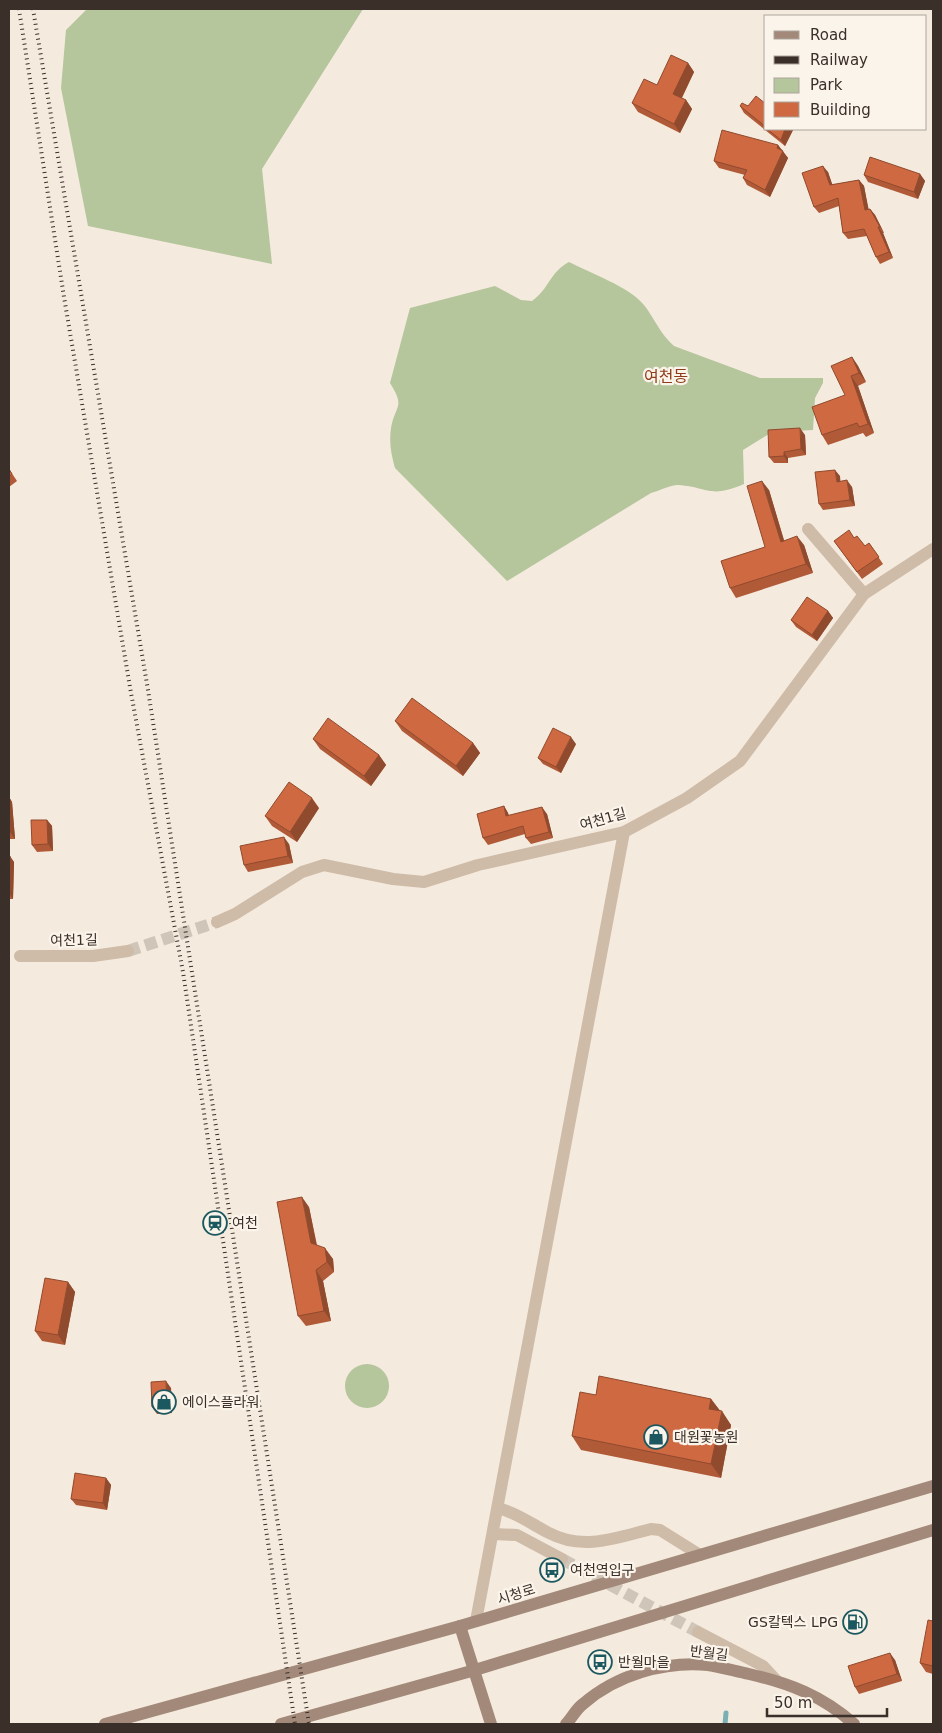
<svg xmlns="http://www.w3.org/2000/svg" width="942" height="1733" font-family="'DejaVu Sans','Noto Sans KR',sans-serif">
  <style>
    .green { fill: #b5c59c }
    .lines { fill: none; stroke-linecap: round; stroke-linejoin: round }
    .stream { stroke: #7aafb4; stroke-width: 5 }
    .street-tunnel { stroke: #cfc5b9; stroke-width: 12; stroke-dasharray: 12 6; stroke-linecap: butt }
    .street { stroke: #cebba8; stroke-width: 12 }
    .secondary { stroke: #a28979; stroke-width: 12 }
    .rail { stroke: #3a2f29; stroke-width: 4; stroke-dasharray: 1 4; stroke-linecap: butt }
    .wall { fill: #b15a38 }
    .shaded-wall { fill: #904a2e }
    .building { fill: #ce6941; stroke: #904a2e }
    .labels { text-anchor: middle; stroke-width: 4.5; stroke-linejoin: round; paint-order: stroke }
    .street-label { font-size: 14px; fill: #3a2f29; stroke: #fbf4ea }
    .poi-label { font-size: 14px; fill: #3a2f29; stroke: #fbf4ea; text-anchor: start }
    .quarter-label { font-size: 16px; fill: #8f3c1b; stroke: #fbf4ea }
  </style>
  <rect width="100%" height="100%" fill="#f4eadd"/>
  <g class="green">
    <path d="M87,9H363L262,169L272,264L88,226L61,88L66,30Z"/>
    <path d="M569,262C590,273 630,287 644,305C655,319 660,334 674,346L760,378H823V383L815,398L813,430L772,432L743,450L744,484C709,499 709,487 678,485C670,485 659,491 651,493L507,581L395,468C391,454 389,442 391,428C395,405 406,408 390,383L410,308L495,286L521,300L532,301C550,288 549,273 569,262Z"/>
    <circle cx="367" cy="1386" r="22"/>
  </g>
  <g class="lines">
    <path class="stream" d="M725,1724L726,1713"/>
    <g class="street-tunnel">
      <path d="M128,951L217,922"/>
      <path d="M562,1559L698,1632"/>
    </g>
    <g class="street">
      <path d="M808,529L864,594"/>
      <path d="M217,922L235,914L302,872L324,865L393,879L424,882L478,865L624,832L687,798L740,761L864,594L933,549"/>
      <path d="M20,956H93L128,951"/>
      <path d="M498,1508C518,1513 531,1524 549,1533C583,1551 616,1538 651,1529L660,1530L700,1555"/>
      <path d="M493,1534L517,1535L562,1559"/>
      <path d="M476,1621L624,832"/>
      <path d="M698,1632L763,1666L777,1681"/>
    </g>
    <g class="secondary">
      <path d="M460,1626L491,1724"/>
      <path d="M105,1724L460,1626L933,1486"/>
      <path d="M281,1724L475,1670L933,1530"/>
      <path d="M566,1724C572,1718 576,1709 583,1704C616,1675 664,1661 708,1665C721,1667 735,1671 749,1674C789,1683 823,1696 854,1724"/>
    </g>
    <g class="rail">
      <path d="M19,9L64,297L131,693L183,972L295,1724"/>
      <path d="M33,9L148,690L309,1724"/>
    </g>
  </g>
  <g class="wall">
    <path d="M688,63L694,72L682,98L686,100L692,109L680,133L638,112L632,103Z"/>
    <path d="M766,104V129H792L793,130L785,146L744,113L740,106Z"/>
    <path d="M778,145L788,158L770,197L747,185L743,178L745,175L719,168L714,161Z"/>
    <path d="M828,172L832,185L859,180L864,186L868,209H870L875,215L884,233H883L893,258L880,264L876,257L867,236L848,239L843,233L839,206L819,213L814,207Z"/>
    <path d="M920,174L925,181L918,199L868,182L864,175Z"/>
    <path d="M852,357L858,366L866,382L858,386L874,433L866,437L863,433L828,445L822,435L845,395Z"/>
    <path d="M805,435L806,455L788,458V463H774L769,457Z"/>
    <path d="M9,469L17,481L9,487Z"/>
    <path d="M840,476V481L852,487L855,506L823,510L819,504Z"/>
    <path d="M769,490L784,540L804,545L813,573L736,598L730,588L765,547Z"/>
    <path d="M854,538L865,546L869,543L883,564L862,579L834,541Z"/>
    <path d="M828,611L833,618L817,641L796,627L791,620Z"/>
    <path d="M395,721L473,743L480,753L463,776L402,731Z"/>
    <path d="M313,739L379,755L386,765L371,786L320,749Z"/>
    <path d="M576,744L561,773L543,764L538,758Z"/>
    <path d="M9,797L12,802L15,839H9Z"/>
    <path d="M504,806L508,813L509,816L547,814L553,838L531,844L526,838L525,834L488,845L483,838Z"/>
    <path d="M319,808L297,842L272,826L265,816Z"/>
    <path d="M47,820L52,826L53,851L37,852L32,845Z"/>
    <path d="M289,844L293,863L248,872L244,865Z"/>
    <path d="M9,856L14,862L13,899H9Z"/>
    <path d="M309,1207L317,1245L333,1259L334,1272L323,1281L331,1321L306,1326L298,1316Z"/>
    <path d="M68,1282L75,1292L65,1345L42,1341L35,1331Z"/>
    <path d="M171,1388L172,1413L157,1414L152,1407Z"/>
    <path d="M596,1395L711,1399L731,1425L721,1478L581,1450L572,1436Z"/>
    <path d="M106,1478L111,1485L107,1510L76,1505L71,1499Z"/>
    <path d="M933,1621V1674L926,1672L920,1663Z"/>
    <path d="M895,1660L902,1681L859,1694L855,1687Z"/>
  </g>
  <g class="shaded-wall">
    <path d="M688,63L694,72L679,103L673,94Z"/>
    <path d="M686,100L692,109L680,133L674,124Z"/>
    <path d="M785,129H792L793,130L785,146L781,140Z"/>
    <path d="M778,145L788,158L770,197L765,190Z"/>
    <path d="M823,166L828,172L835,192L830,185Z"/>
    <path d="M920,174L925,181L918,199L914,192Z"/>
    <path d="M859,180L864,186L870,216L865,210Z"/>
    <path d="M870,209L875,215L884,233L880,227Z"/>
    <path d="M878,227L883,233L893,258L889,252Z"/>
    <path d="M852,357L858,366L866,382L859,373Z"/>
    <path d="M851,376L858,386L874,433L868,424Z"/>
    <path d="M800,428L805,435L806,455L801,449Z"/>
    <path d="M784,452L788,458V463L784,456Z"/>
    <path d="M835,470L840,476L841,488L837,482Z"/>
    <path d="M847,480L852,487L855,506L850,500Z"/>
    <path d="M762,481L769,490L787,551L781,542Z"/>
    <path d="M797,536L804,545L813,573L806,564Z"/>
    <path d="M828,611L833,618L817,641L812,635Z"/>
    <path d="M571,737L576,744L561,773L556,767Z"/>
    <path d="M473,743L480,753L463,776L456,766Z"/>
    <path d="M379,755L386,765L371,786L364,776Z"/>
    <path d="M9,797L12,802L15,839L10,832Z"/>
    <path d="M312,798L319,808L297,842L290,832Z"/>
    <path d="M504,806L508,813L511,823L506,816Z"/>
    <path d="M542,807L547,814L553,838L549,832Z"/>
    <path d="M47,820L52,826L53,851L48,844Z"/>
    <path d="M284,837L289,844L293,863L288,856Z"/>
    <path d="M10,856L14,862L13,899L9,893Z"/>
    <path d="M302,1197L309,1207L318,1253L311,1243Z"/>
    <path d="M325,1248L333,1259L334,1272L327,1262Z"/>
    <path d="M316,1270L323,1281L331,1321L324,1311Z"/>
    <path d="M68,1282L75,1292L65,1345L58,1335Z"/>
    <path d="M166,1381L171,1388L172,1413L167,1406Z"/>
    <path d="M711,1399L721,1412L709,1409Z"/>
    <path d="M722,1411L731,1425L721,1478L711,1464Z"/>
    <path d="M106,1478L111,1485L107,1510L103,1503Z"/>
    <path d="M890,1653L895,1660L902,1681L897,1674Z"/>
  </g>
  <g class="building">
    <path d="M671,55L688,63L673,94L686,100L674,124L632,103L644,79L657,85Z"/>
    <path d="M756,96L766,104V127L740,106L742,103L748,106Z"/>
    <path d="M767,129H785L781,140Z"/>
    <path d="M722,130L778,145L777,148L783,151L765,190L743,178L747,170L714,161Z"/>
    <path d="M870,157L920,174L914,192L864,175Z"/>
    <path d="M823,166L830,185L859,180L865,210L870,209L880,227H878L889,252L876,257L864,229L843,233L838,198L814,207L802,173Z"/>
    <path d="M852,357L859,373L851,376L868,424L859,427L857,423L822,435L812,407L845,395L831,366Z"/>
    <path d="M800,428L801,449L784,452V456L769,457L768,430Z"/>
    <path d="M9,469L12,474L9,477Z"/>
    <path d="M835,470L837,482L847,480L850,500L819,504L815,472Z"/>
    <path d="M762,481L781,542L797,536L806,564L730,588L721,561L765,547L747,486Z"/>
    <path d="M849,530L854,538L857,536L865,546L869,543L879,557L857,572L834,541Z"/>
    <path d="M807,597L828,611L812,635L791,620Z"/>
    <path d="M412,698L473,743L456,766L395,721Z"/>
    <path d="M328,718L379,755L364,776L313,739Z"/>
    <path d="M553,728L571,737L556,767L538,758Z"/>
    <path d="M289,782L312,798L290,832L265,816Z"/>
    <path d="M504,806L506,816L542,807L549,832L526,838L523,826L483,838L477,814Z"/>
    <path d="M9,813L10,832H9Z"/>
    <path d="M31,820H47L48,844L32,845Z"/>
    <path d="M284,837L288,856L244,865L240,846Z"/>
    <path d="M9,856H10L9,882Z"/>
    <path d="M302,1197L311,1243L325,1248L327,1262L316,1270L324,1311L298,1316L277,1202Z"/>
    <path d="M45,1278L68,1282L58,1335L35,1331Z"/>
    <path d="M599,1376L711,1399L709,1409L722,1411L711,1464L572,1436L580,1392L596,1395Z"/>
    <path d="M166,1381L167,1406L152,1407L151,1382Z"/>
    <path d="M75,1473L106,1478L103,1503L71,1499Z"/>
    <path d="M928,1620L933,1621V1666L920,1663Z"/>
    <path d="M890,1653L897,1674L855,1687L848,1666Z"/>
  </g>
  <defs>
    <g id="station-ring" transform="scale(1.25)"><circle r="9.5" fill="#fbf4ea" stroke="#1b585f" stroke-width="1.5"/><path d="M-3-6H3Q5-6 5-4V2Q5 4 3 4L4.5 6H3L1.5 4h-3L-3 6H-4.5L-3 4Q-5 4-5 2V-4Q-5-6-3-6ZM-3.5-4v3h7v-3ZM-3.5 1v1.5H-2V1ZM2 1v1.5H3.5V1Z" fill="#1b585f"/></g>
    <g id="shop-ring" transform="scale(1.25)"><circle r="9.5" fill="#fbf4ea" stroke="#1b585f" stroke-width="1.5"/><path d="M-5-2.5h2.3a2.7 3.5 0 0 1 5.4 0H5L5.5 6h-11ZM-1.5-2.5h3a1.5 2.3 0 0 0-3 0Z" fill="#1b585f"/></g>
    <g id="bus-ring" transform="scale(1.25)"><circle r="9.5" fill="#fbf4ea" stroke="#1b585f" stroke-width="1.5"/><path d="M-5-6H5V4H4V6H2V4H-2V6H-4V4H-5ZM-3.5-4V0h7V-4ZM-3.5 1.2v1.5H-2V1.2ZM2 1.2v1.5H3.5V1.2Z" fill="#1b585f"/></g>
    <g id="fuel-ring" transform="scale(1.25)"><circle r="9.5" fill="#fbf4ea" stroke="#1b585f" stroke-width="1.5"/><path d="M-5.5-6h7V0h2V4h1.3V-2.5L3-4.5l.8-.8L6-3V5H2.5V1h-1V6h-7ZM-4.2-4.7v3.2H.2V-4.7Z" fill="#1b585f"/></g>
  </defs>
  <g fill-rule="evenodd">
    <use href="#station-ring" x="215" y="1223"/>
    <use href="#shop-ring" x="164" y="1402"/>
    <use href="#shop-ring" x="656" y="1437"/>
    <use href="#bus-ring" x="552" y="1570"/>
    <use href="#fuel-ring" x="855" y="1622"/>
    <use href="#bus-ring" x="600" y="1662"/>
  </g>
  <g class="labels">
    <g class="street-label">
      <text transform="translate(603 819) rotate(-16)" y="5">여천1길</text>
      <text transform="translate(74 940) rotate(-1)" y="5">여천1길</text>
      <text transform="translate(516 1594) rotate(-17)" y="5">시청로</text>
      <text transform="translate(709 1653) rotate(7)" y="5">반월길</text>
    </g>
    <g class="poi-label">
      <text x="232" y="1228">여천</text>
      <text x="182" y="1407">에이스플라워</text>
      <text x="674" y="1442">대원꽃농원</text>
      <text x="570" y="1575">여천역입구</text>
      <text x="838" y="1627" text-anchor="end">GS칼텍스 LPG</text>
      <text x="618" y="1667">반월마을</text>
    </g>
    <g class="quarter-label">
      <text x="666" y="382">여천동</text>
    </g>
  </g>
  <rect width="942" height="1733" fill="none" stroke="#3a2f29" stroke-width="20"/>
  <rect x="764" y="15" width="162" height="115" fill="#fbf4ea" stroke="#aea59d"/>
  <rect x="774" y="31" width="25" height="8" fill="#a28979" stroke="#aea59d"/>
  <text x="810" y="40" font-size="15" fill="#3a2f29">Road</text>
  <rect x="774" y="56" width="25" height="8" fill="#3a2f29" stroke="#aea59d"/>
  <text x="810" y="65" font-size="15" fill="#3a2f29">Railway</text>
  <rect x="774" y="78" width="25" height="15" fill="#b5c59c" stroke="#aea59d"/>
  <text x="810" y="90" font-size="15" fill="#3a2f29">Park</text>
  <rect x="774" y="102" width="25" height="15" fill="#ce6941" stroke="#aea59d"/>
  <text x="810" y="115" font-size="15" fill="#3a2f29">Building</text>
  <path d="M767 1708v8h120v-8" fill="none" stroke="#3a2f29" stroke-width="2.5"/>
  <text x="774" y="1708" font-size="15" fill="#3a2f29" stroke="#fbf4ea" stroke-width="4" paint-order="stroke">50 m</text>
</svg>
